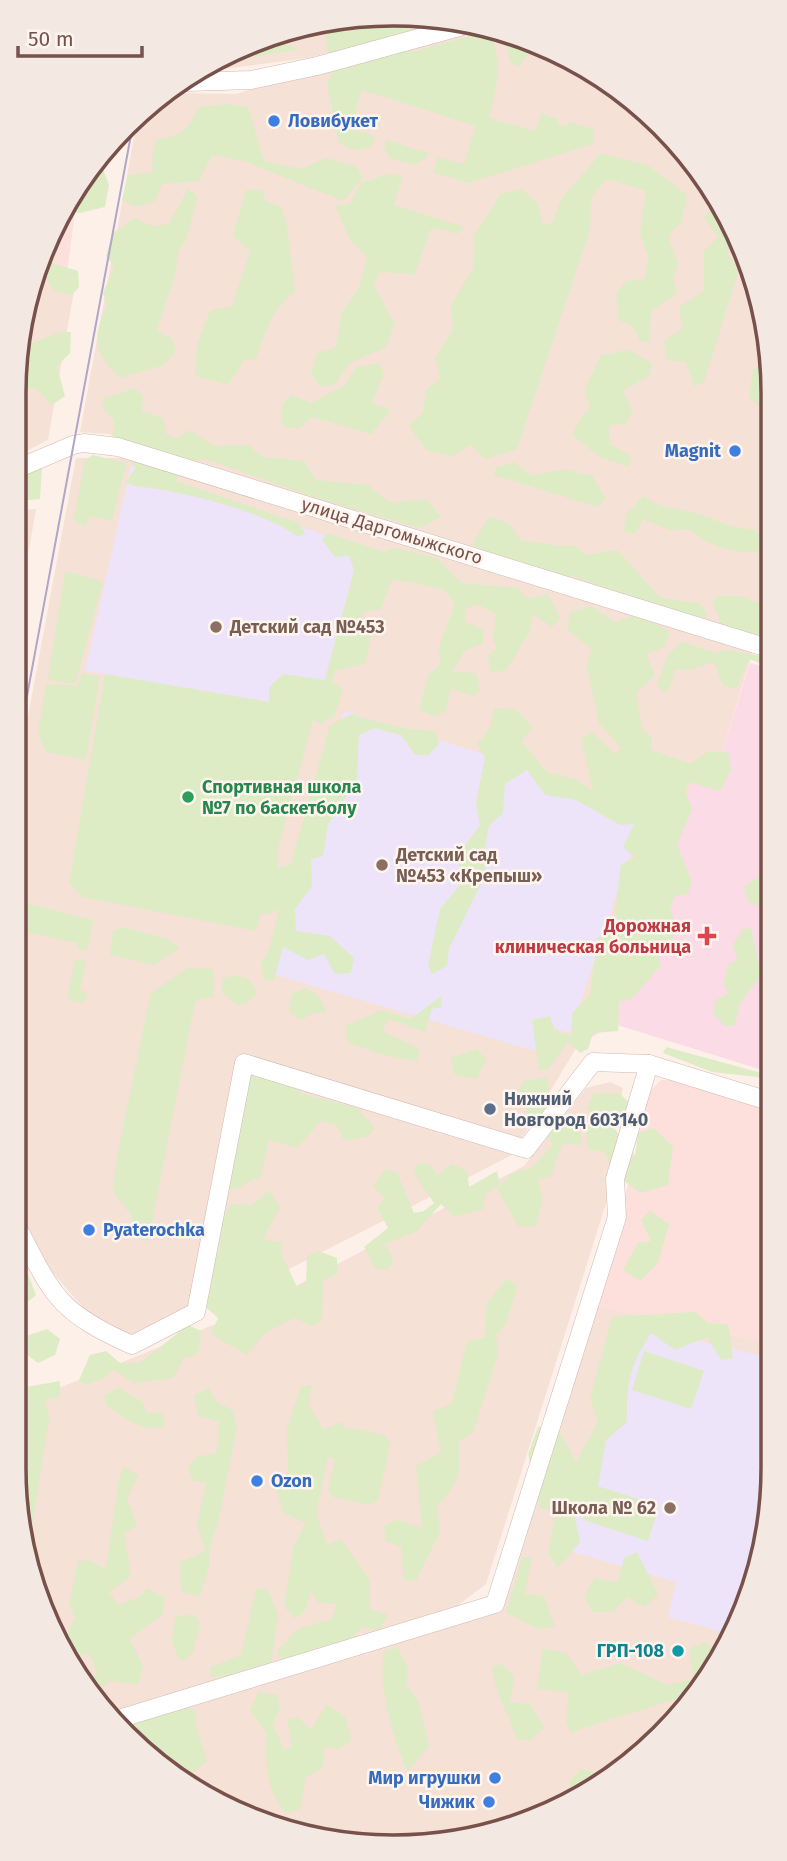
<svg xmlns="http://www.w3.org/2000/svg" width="787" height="1861" font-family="'Fira Sans',sans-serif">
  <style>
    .residential { fill: #f5e1d6 }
    .commercial { fill: #fddfdb }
    .education { fill: #ede4fa }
    .medical { fill: #fbdbe5 }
    .green { fill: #ddecc5 }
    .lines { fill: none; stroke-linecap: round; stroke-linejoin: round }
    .street-casing { stroke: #d2b8af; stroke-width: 19 }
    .street { stroke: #fff; stroke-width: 18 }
    .tram { stroke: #b1a5c8; stroke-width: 2 }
    .shop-dot { fill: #3f7fe0; stroke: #fff5ef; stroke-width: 2.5 }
    .education-dot { fill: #8d6e63; stroke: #fff5ef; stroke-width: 2.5 }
    .leisure-dot { fill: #2e9e5b; stroke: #fff5ef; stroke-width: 2.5 }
    .health-dot { fill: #e0444e; stroke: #fff5ef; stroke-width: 2.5 }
    .service-dot { fill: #5c6f8a; stroke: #fff5ef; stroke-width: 2.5 }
    .culture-dot { fill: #0f9aa8; stroke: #fff5ef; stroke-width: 2.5 }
    .labels { text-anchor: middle; stroke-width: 5; stroke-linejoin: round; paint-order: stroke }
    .shop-label { font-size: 18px; font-weight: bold; fill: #366cbe; stroke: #fff5ef; text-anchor: start }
    .street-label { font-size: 18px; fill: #78514b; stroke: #fff5ef }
    .education-label { font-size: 18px; font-weight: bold; fill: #785e54; stroke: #fff5ef; text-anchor: start }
    .leisure-label { font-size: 18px; font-weight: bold; fill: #27864d; stroke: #fff5ef; text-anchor: start }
    .health-label { font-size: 18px; font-weight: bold; fill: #be3a42; stroke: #fff5ef; text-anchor: end }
    .service-label { font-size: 18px; font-weight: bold; fill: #4e5e75; stroke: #fff5ef; text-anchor: start }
    .culture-label { font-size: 18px; font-weight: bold; fill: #0d838f; stroke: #fff5ef; text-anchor: end }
    .rim { fill: none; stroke: #78514b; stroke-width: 3.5 }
  </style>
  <rect width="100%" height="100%" fill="#fdf0e8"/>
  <g class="residential">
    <path d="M369,15L436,24L308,58L201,72L226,53Z"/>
    <path d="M474,29L516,34L624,92L694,162L744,248L770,344L771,641L108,434L80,432L137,121L173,93L235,94Z"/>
    <path d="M41,259L67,272L75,285L48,440L14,457V393L34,271Z"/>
    <path d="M76,458H125L753,651L716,771L670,848L614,1024L578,1045L512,1155L246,1291L142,1335L104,1331L14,1229V792Z"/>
    <path d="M36,509L14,635V510Z"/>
    <path d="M610,1082L623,1088L612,1143L609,1194L486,1584L457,1606L106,1714L34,1590L15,1475L27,1401L250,1310L524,1166L586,1088Z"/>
    <path d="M593,1305L773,1344V1467L753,1590L694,1699L584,1796L437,1840H320L204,1796L121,1728L499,1612Z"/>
  </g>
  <g class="commercial">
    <path d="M77,198L67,272L41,259Z"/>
    <path d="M661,1080H676L772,1111L773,1344L593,1305L632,1171L647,1094Z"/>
  </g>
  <g class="education">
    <path d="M131,466L367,550L356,582L352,581L316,710L85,671Z"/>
    <path d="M344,711L497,758L645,810L570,1033L543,1025L535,1051L269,973Z"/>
    <path d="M633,1324L773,1359V1468L753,1590L729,1634L668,1617L676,1582L562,1549Z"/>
  </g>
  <path class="medical" d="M750,663L771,669L772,1073L614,1024L690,787L716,771Z"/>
  <g class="green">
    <path d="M379,16L430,23L411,29L405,41L412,52L488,31C505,59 496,89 489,118L535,131L541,113L559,119L557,124L566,127L569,122L593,129L594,144L468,183L433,172L438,157L464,164L476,126L362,90L350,128L375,137L373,143C365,153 349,150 339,143L327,85L332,73L324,31Z"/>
    <path d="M507,33L536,45L518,67L510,62L505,37Z"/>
    <path d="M273,41L300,49L248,58L247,47Z"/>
    <path d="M229,104L248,107L264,161L301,169L326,158L356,166L363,178L343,201L244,161L212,155L199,181L162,184L155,201L135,207L122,200L128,175L153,172L152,156L157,139C182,136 189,130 198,107Z"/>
    <path d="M386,140L428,153L426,158L413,165L390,158L384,148Z"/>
    <path d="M601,153L649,166L687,195L681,222L668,236L678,264L673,278L677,294L651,311L649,342H641L632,326L619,320L616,294L626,281L645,279L648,256L640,234L646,191L607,179L591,197L590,230L517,449L485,459L470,445L452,457L426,450L409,426L423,412L426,390L440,378L435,358L453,329L451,305L473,268L474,236L500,194L521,189L537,202L543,225L552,223L561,199Z"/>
    <path d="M99,159L109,185L105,207L80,213L69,211Z"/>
    <path d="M391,173L402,176L394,205L464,227L457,234L437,228L430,230L415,274L379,272L374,284L394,324L386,347L348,364L335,385L320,386L311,374L317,353L336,347L342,312L359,288L367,256L351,242L335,206L350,204L361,183Z"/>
    <path d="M188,189L198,197L185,242L179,249L175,275L157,330L173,340L176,352L164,365L121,378C94,355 91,338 107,306L103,293L114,266L106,256L113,233L135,218L152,226L169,224Z"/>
    <path d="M246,190H262L265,201L281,207L287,226L295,292C273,305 264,335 256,359L245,360L228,385L195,376L197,344L210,310L232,306L250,251L233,236Z"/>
    <path d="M717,202L743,246L726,250L738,272L704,382L694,386L686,362L667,360L664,341L682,329L679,307L704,291V251L719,237L704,218Z"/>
    <path d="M52,263L78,271L79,287L72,295L54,291L46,278Z"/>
    <path d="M71,332L70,353L57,366L65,396L52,405L36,388H15L19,365L23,364L28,345L57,333Z"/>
    <path d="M628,350L652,363L649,376L623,390L632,411L626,424L609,425V444L631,455L629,467L600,457L572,435L581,417L590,408L585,389L601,355Z"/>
    <path d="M770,359V407L761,408L749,397L753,370Z"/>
    <path d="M379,363L384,374L372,403L391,410L371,434L312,417L298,429L283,427L281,406L291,395L311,403L345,385L356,367Z"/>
    <path d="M135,388L143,396L142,411L163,418L166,434L176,439L189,430L214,446L249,445L262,457L304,461L316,480L368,485L390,503L426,499L441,517L419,528L317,498L205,459L183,461L176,481L299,523L305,534L298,537C264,511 178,490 134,486L126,482L136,467L112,443L114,420L105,411L102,399Z"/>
    <path d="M93,455L126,463L112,521L89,516L86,526L76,523L74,518L85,460Z"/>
    <path d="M514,462L531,476L564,469L592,476L606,498L597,507L494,475L497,467Z"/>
    <path d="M42,467L40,499L14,501V478Z"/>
    <path d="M643,496C665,511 672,506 695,513C716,519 730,529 753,529L770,545V561L760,552C736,554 707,546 689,529L670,530L643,519L635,534L623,531L627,514Z"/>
    <path d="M489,517L509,523L521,541C541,541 556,548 575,545L585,555L617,550L661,598L699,603L708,614L701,620L575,577C538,576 505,561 472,545Z"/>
    <path d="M327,533L384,552L394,548L437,558L461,583L518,588L528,599L548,594L560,618L552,627L533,614L529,633L506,670L491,673L488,656L497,648L493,639L496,615L478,604L464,610L466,622L483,630V644L465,650L452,672L476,673L480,690L473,696L451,689L445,712L434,716L419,710L428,676L441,663L438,650L455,603L443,589L392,579L381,609L364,611L361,620L372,631L365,664L336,670L332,680L343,690L334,716L320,724L313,720L278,849V868L291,864L330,725L352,714L400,728L435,731L439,744L429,755H415L401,735L374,728L359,735L357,780L328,825L323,856L311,859L312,886L295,909L296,931L330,936L354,958L351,973L335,974L324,954L308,960L283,947L274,980L264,981L261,964C272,948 274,928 279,909L267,915L261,913L256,931L82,897L69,883L105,674L269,702V687L283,674L325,680L354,570L349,556L335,557L322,540Z"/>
    <path d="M65,571L103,582L75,684L48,680Z"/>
    <path d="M716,596H740L770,608L771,644L718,627L720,616L712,606Z"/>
    <path d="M591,606L615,622L640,613L669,632L665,647L646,654L655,675L636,693L642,729L652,737V750L691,764L707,752H728L731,770L720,791L688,782L685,790L692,809L677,845L692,881L688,894L674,897L670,910L678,926L672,940L655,941L661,965L632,999L619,1001L618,1031L593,1033L588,1049L580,1053L568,1041L548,1070H539L532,1020L550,1016L555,1031L572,1036V1013L590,995L598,937L613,929L621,865L635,857L623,847L634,824L620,825L576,800L545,795L527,770L505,784L503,813L489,826L483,858L486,874L449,949L447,966L432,974L428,965L440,909L467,876L455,859L480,825L476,803L485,757L477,744L490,728L494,708L516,709L533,728L521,741L548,773L575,779L593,790L581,739L592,732L615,754L621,748L599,723L587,668L591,648L567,630L570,612Z"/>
    <path d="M683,642L714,653L728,650L771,658V667L749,659L736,689L723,685L714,662L692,669L675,670L669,690L663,692L657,685L668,654Z"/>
    <path d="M82,673L100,677L86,760L46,752L38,733L46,684L77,686Z"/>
    <path d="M759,877L771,888V895L763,907L748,902L744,886Z"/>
    <path d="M14,900L93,920L87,951L77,949L78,943L14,930Z"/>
    <path d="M123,927L168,939L180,948L154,965L110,955L113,931Z"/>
    <path d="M744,928L751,929L761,975L740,1003L735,1025L724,1026L713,1013L716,1000L728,993L723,983L729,964L737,960L733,945Z"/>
    <path d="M75,959L86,961L80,990L86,992L84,1003L67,1000Z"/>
    <path d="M188,968L213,969V997L195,1001L148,1242L132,1235V1216L113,1192L117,1156L151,993Z"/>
    <path d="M235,975L249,979L257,993L246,1004L236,1005L221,991L224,978Z"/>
    <path d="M305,988L319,996L327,1012L313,1013L301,1020L289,1012L292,994Z"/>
    <path d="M441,996L442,1007L432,1009L425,1032L389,1019L382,1031L420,1049L416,1061L384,1055L349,1043L345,1026L382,1010L411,1019Z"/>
    <path d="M666,1047L772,1076V1089L758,1077L712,1072L663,1053Z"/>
    <path d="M476,1049L486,1059L477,1079L455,1075L450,1058Z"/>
    <path d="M266,1060L291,1079L300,1093L357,1108L375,1128L367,1137L344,1140L335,1124L321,1121L297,1148L269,1140L261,1176L236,1189L213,1186L237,1068Z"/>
    <path d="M547,1077L552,1111L577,1121L582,1145L562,1144L551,1176L538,1180L543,1199L535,1227L518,1226L497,1189L511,1174L533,1167L553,1144L528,1113L519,1089L524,1081Z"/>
    <path d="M619,1093L636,1109L631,1121L611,1124L635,1156L638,1133L654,1128L673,1147L668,1185L640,1193L615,1174L605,1153L588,1149L586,1128L599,1120L587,1109L593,1094Z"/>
    <path d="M418,1163L430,1164L437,1175L452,1164L467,1171L469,1187L497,1171L500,1185L486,1193L483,1209L454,1217L441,1204L416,1232L385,1244L393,1259L388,1270L376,1269L364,1247L388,1228L377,1207L385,1198L373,1187L385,1169L397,1173L414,1213L424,1211L434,1203L414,1173Z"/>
    <path d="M270,1190L280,1208L262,1240L281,1242L282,1255L297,1287L306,1282L307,1256L318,1251L337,1258V1274L323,1281L322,1321L312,1326L294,1318L265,1333L247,1355L211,1334L218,1318L199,1301L204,1260L220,1250L219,1224L231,1204L252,1205Z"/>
    <path d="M650,1211L669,1224L658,1263L640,1281L623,1270L638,1243L651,1241L641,1220Z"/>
    <path d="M14,1230L26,1239L21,1256L36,1295L23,1306L14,1307Z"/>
    <path d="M506,1279L518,1286L505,1325L496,1335L498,1355L473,1432L458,1442C462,1470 458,1486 437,1506L440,1531L416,1581L404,1580L401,1547L386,1541L384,1525L398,1520L422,1528L416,1466L441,1452L433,1412L452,1403L467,1341L485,1338L487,1303Z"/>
    <path d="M695,1312L708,1323L728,1324L733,1358L721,1360L707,1337L675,1350L651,1333C630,1365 626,1384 627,1422L606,1440L598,1486L659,1506L648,1541L583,1520L588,1501L573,1507L580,1542L558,1568L548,1553L556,1511L540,1508L528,1454L538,1427L556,1425L576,1462L598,1422L590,1398L612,1317Z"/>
    <path d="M188,1325L201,1331L198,1354L184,1358L173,1378L134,1383L114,1370L102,1379L85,1385L79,1380L90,1355L106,1351L120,1363H140Z"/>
    <path d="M47,1329L60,1339L55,1355L38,1363L22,1351L26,1336Z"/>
    <path d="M644,1351L704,1371L691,1409L632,1390Z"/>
    <path d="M60,1381V1398L45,1400L49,1418L31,1531L25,1536L14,1451L26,1387Z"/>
    <path d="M312,1385L308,1404L323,1429L342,1422L344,1429L347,1427L385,1435L390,1443L378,1500L370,1505L333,1497L328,1490L335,1459L328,1457L316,1514L327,1545L341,1539L370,1580V1609L388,1615L379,1630L362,1627L347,1643L283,1665L277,1651L298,1629L331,1619L337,1604L318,1602L311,1591L304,1613L294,1618L284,1606L294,1545L306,1523L283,1513L276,1488L288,1471L287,1429L301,1386Z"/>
    <path d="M119,1388L143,1402L146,1412L163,1414L165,1426C142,1433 125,1418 107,1406L104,1395Z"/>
    <path d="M208,1388L216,1401L233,1411L237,1428L218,1523L209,1549V1567L199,1597L181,1592L180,1562L205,1551L197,1525L206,1482L193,1481L188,1467L196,1457L216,1453L220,1422L198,1416L194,1395Z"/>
    <path d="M124,1467L138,1475L127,1499L137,1525L124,1534L131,1576L109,1592L118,1605L139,1597L148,1588L165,1598L163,1614L129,1639L143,1665L138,1684L109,1681L99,1691V1702L89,1684L97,1673L89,1653L73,1657L64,1641L75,1618L69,1603L78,1561L88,1560L106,1569L119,1478Z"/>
    <path d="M637,1552L658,1595L644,1607L627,1597L613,1612H592L584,1596L595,1578L618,1582L624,1558Z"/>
    <path d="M522,1557L532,1558L525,1594L544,1596L555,1627L538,1629L506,1613Z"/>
    <path d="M256,1589H268L278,1615L271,1667L239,1678L211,1677L210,1667L241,1655Z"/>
    <path d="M193,1614L200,1624L193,1653L184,1660L178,1659L172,1640L175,1617Z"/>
    <path d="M705,1642L719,1653L698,1692L571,1732L566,1722L569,1693L537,1689L543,1648L566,1653L581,1675L620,1663L668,1685L693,1679L690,1648Z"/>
    <path d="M398,1648L408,1668L406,1685L418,1700L429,1746L408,1771C394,1745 376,1679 385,1650Z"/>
    <path d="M502,1664L514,1677L510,1702L530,1704L544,1727L531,1740H517C509,1715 495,1693 492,1667Z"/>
    <path d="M258,1692L277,1695L280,1708L273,1724L284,1750L292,1745L287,1720L298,1717L311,1730L326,1705L345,1716L351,1740L339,1749L325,1746L322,1769L305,1777L301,1808L287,1813C267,1797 264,1758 267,1734L250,1711Z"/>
    <path d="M184,1707L196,1710L195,1723L207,1761L184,1780L124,1731L132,1724Z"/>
    <path d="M581,1769L606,1776L584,1796L575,1799L569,1782Z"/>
  </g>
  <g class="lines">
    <g class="street-casing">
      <g id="street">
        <path d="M188,82L251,80L317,66L459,27"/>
        <path d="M14,470L73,445L84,443L118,447L771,649"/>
        <path d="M14,1221C53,1293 53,1310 132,1345L196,1312L244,1063L526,1149L593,1062L649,1064L772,1102"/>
        <path d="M112,1721L495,1604L617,1217L615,1179L649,1064"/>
      </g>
    </g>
    <use href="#street" class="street"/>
    <g class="tram">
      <path d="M14,766L133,124"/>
      <path d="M14,1418L19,1385L14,1321"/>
    </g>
  </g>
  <g class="shop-dot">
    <circle cx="274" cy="121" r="7"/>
    <circle cx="735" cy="451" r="7"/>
    <circle cx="89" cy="1230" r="7"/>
    <circle cx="257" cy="1481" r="7"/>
    <circle cx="495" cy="1778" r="7"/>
    <circle cx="489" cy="1802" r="7"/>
  </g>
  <g class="education-dot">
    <circle cx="216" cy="627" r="7"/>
    <circle cx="382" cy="865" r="7"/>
    <circle cx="670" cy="1508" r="7"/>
  </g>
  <circle class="leisure-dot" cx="188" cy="797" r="7"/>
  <path class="health-dot" d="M703.5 925.5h7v7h7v7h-7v7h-7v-7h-7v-7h7z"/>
  <circle class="service-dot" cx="490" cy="1109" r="7"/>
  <circle class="culture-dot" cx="678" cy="1651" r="7"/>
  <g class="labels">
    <g class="shop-label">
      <text x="288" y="127">Ловибукет</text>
      <text x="721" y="457" text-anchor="end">Magnit</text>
      <text x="103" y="1236">Pyaterochka</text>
      <text x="271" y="1487">Ozon</text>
      <text x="481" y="1784" text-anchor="end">Мир игрушки</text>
      <text x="475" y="1808" text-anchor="end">Чижик</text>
    </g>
    <g class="street-label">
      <text transform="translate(392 531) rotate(17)" y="6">улица Даргомыжского</text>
    </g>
    <g class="education-label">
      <text x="230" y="633">Детский сад №453</text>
      <text x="396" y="861">Детский сад<tspan x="396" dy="21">№453 «Крепыш»</tspan></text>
      <text x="656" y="1514" text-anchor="end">Школа № 62</text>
    </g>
    <g class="leisure-label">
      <text x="202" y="793">Спортивная школа<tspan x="202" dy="21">№7 по баскетболу</tspan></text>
    </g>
    <g class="health-label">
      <text x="691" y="932">Дорожная<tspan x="691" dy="21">клиническая больница</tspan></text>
    </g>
    <g class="service-label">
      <text x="504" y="1105">Нижний<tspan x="504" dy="21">Новгород 603140</tspan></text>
    </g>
    <g class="culture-label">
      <text x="664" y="1657">ГРП-108</text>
    </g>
  </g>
  <path d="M0 0H787V1861H0ZM393 26H394A367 367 0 0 1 761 393V1468A367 367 0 0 1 394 1835H393A367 367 0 0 1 26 1468V393A367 367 0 0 1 393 26Z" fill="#f4e8e2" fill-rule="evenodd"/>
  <path class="rim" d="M393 26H394A367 367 0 0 1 761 393V1468A367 367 0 0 1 394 1835H393A367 367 0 0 1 26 1468V393A367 367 0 0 1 393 26Z"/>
  <path d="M18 46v10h124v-10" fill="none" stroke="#78514b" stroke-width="3.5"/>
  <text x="28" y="46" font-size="21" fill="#78514b" stroke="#fff5ef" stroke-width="5" paint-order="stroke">50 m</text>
</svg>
